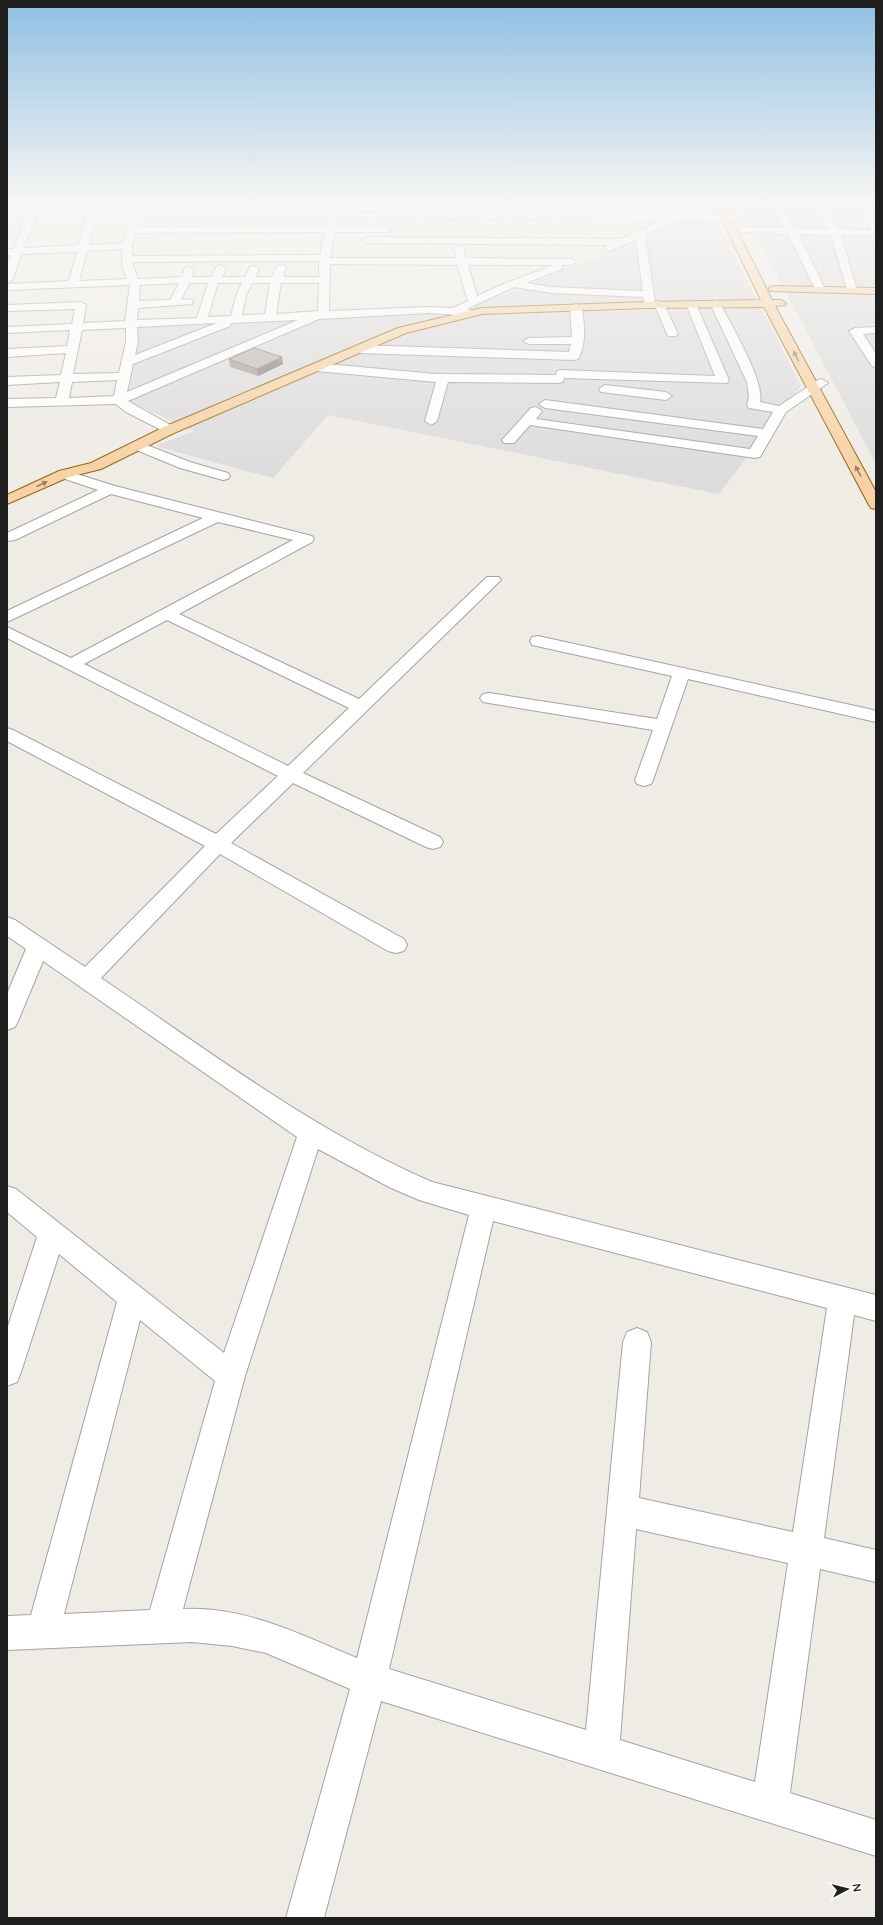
<svg xmlns="http://www.w3.org/2000/svg" width="883" height="1925" font-family="Lato,sans-serif">
  <style>
    .residential { fill: #dddcdc }
    .lines { fill: none; stroke-linecap: round; stroke-linejoin: round }
    .minor-casing { stroke: #a3a3a3; stroke-width: 2 }
    .major-casing { stroke: #91640a; stroke-width: 2 }
    .minor { fill: #fff; fill-rule: evenodd }
    .major { fill: #f6d2a4; fill-rule: evenodd }
    .wall { fill: #a59e9a }
    .shaded-wall { fill: #86817d }
    .building { fill: #c0b8b3; stroke: #86817d }
    .oneway { fill: #958168 }
  </style>
  <rect width="100%" height="100%" fill="#efece6"/>
  <g class="residential">
    <path d="M739,202H876V464Z"/>
    <path d="M683,222H717L801,386L719,494L328,415L273,478L155,446L194,431L131,402L130,383L139,327L436,313L478,305Z"/>
  </g>
  <g class="lines">
    <g class="minor-casing">
      <g id="minor">
        <path d="M31,202H41L24,248L79,245L90,202H100L89,245L123,243L131,214L136,211L738,216L743,219L738,222L674,221L645,235L655,302L659,301L664,304L678,334L676,336H668L655,306L646,307L643,297L551,293L514,287L467,309L474,311L476,313L470,316L429,313L319,319L128,401L174,427L176,430L169,434L126,412L116,404L7,407V399L56,398L60,382L7,385V377L61,375L66,353L7,357V349L67,346L70,330L7,333V327L72,324L75,309L7,311V305L81,302L86,305L83,323L125,321L130,285L7,290V284L69,281L77,252L22,254L12,280L7,283V266L11,255H7V249H14ZM141,217H328L326,226L138,227ZM337,217L661,221L621,239L367,237L362,240L367,243L608,245L604,248L609,251L636,240L643,291L551,287L526,283L562,269L563,267L562,265H571L576,262L571,259L466,258L464,248L459,245L454,248L456,258H330L335,232H386L391,229L386,226H336ZM325,232L320,255L132,256V246L136,233ZM122,249V266L127,279L79,281L87,251ZM319,261V277H283L286,267L281,264L276,267L272,277H255L259,269L254,266L250,267L245,277H222L226,268L221,265L217,266L211,277H192L194,270L189,267L185,268L182,277L138,279L132,262ZM330,264L457,265L468,301L453,308L429,307L329,311ZM468,265H554L501,285L477,296ZM179,283L170,300L139,301L140,285ZM190,283H208L197,318L137,320L138,308L192,304L193,302L192,300L181,299ZM218,283H242L236,296L231,316L208,317ZM252,283H270L265,314L242,315L246,296ZM281,283H319L318,311L276,314ZM298,320L127,392L133,364L230,326L231,323ZM217,323L135,355L138,342L137,327ZM126,328V342L119,373L73,374L82,330ZM117,380L114,396L69,398L72,382Z"/>
        <path d="M767,202H777L794,228L829,229L814,202H824L838,229L871,230L855,202H865L876,222V236L841,235L857,290L856,292L852,293L847,290L831,235L798,234L825,289L820,292L815,289L788,234L740,232L738,230L740,228L743,227L784,228Z"/>
        <path d="M715,300L720,303C731,325 765,381 760,402L779,406L818,380L822,379L828,383L786,412L760,457L755,458L530,425L514,443H504L502,440L531,408L536,407L542,411L536,419L750,449L758,436L545,408L539,404L545,400L763,429L773,412L749,408L747,405L749,397L747,382L710,303Z"/>
        <path d="M691,301L696,304L729,380L727,383L564,378L563,382L559,383L448,382L437,421L431,425L425,421L436,382L316,371L310,367L316,363L436,374L556,375L557,371L561,370L715,376L686,304Z"/>
        <path d="M576,304L582,307C584,324 587,343 578,359L574,360L358,353L352,349L358,345L569,352L571,344H529L523,341L529,338L572,337L570,307Z"/>
        <path d="M876,327V333L863,334L876,354V367L872,366L849,331L855,328Z"/>
        <path d="M605,385L666,392L672,396L666,400L601,392L599,389Z"/>
        <path d="M139,442L190,462L228,473L230,476L228,479L223,480L180,468L134,449L132,446L134,443Z"/>
        <path d="M64,470L115,486L312,536L314,539L312,542L179,614L359,699L487,577H499L501,580L303,773L440,837L443,842L440,847L433,849L426,847L293,783L231,843L404,939L407,945L404,951L396,953L388,951L220,854L101,978C208,1050 313,1131 432,1182L876,1295V1321L854,1315L824,1538L876,1550V1582L820,1569L790,1793L876,1820V1856L381,1701L324,1918H286L350,1689L266,1653L232,1646L192,1642L7,1650V1616L31,1615L117,1302L59,1254L21,1372L17,1382L7,1386V1329L37,1237L7,1212V1186L16,1189L224,1353L297,1137L43,961L18,1021L15,1027L7,1030V994L26,949L7,936V917L15,920L85,967L205,846L7,741V728L13,730L216,834L278,776L7,638V627L71,658L293,540L218,522L7,622V611L203,518L111,494L15,540L7,541V533L98,490L59,477L57,474L59,471ZM167,620L349,708L288,766L84,664ZM318,1149L389,1187L419,1200L469,1215L357,1658C301,1635 246,1606 183,1609L245,1376ZM493,1221L827,1308L793,1532L639,1498L651,1342L647,1332L637,1328L627,1332L623,1342L586,1730L389,1669ZM140,1320L215,1381L150,1610L64,1614ZM636,1529L788,1563L755,1782L620,1740Z"/>
        <path d="M538,636L869,709L876,711V722L688,679L653,780L651,784L644,786L637,784L635,780L653,730L489,703L483,702L480,698L483,694L489,693L657,719L672,676L532,645L530,641L532,637Z"/>
      </g>
    </g>
    <g class="major-casing">
      <g id="major">
        <path d="M713,202H723L772,300H781L786,303L785,305L775,306L876,492V509L871,508L869,505L764,307L646,308L482,314L406,333L174,433L101,469L69,477L7,504V495L59,471L91,463L164,427L398,328L482,308L646,302L761,300Z"/>
        <path d="M774,286L876,288V294L770,291L769,289L770,287Z"/>
      </g>
    </g>
    <use href="#minor" class="minor"/>
    <use href="#major" class="major"/>
  </g>
  <path class="wall" d="M229,359L283,364L258,376L230,367Z"/>
  <path class="shaded-wall" d="M282,357L283,364L258,376L257,369Z"/>
  <path class="building" d="M254,348L282,357L257,369L229,359Z"/>
  <defs><path id="oneway-solid" d="M-6-.8H1V-3.2L6.5 0L1 3.2V.8H-6Z"/></defs>
  <g class="oneway">
    <use href="#oneway-solid" transform="translate(796 356) rotate(-118)"/>
    <use href="#oneway-solid" transform="translate(858 471) rotate(-118)"/>
    <use href="#oneway-solid" transform="translate(42 484) rotate(-25)"/>
  </g>
  <linearGradient id="sky" x2="0" y2="1"><stop stop-color="#8fbfe2"/><stop offset="0.43" stop-color="#f8f6f4"/><stop offset="1" stop-color="#f8f6f4" stop-opacity="0"/></linearGradient>
  <rect width="883" height="472" fill="url(#sky)"/>
  <rect width="883" height="1925" fill="none" stroke="#1f1f1f" stroke-width="16"/>
  <g transform="translate(847 1889) rotate(83)" stroke="#ffffff" stroke-width="3" paint-order="stroke">
  <path d="M0-3L7 15L0 10L-7 15Z" fill="#1f1f1f"/>
  <text y="-6" font-size="11" font-weight="bold" text-anchor="middle" fill="#1f1f1f">N</text>
  </g>
</svg>
